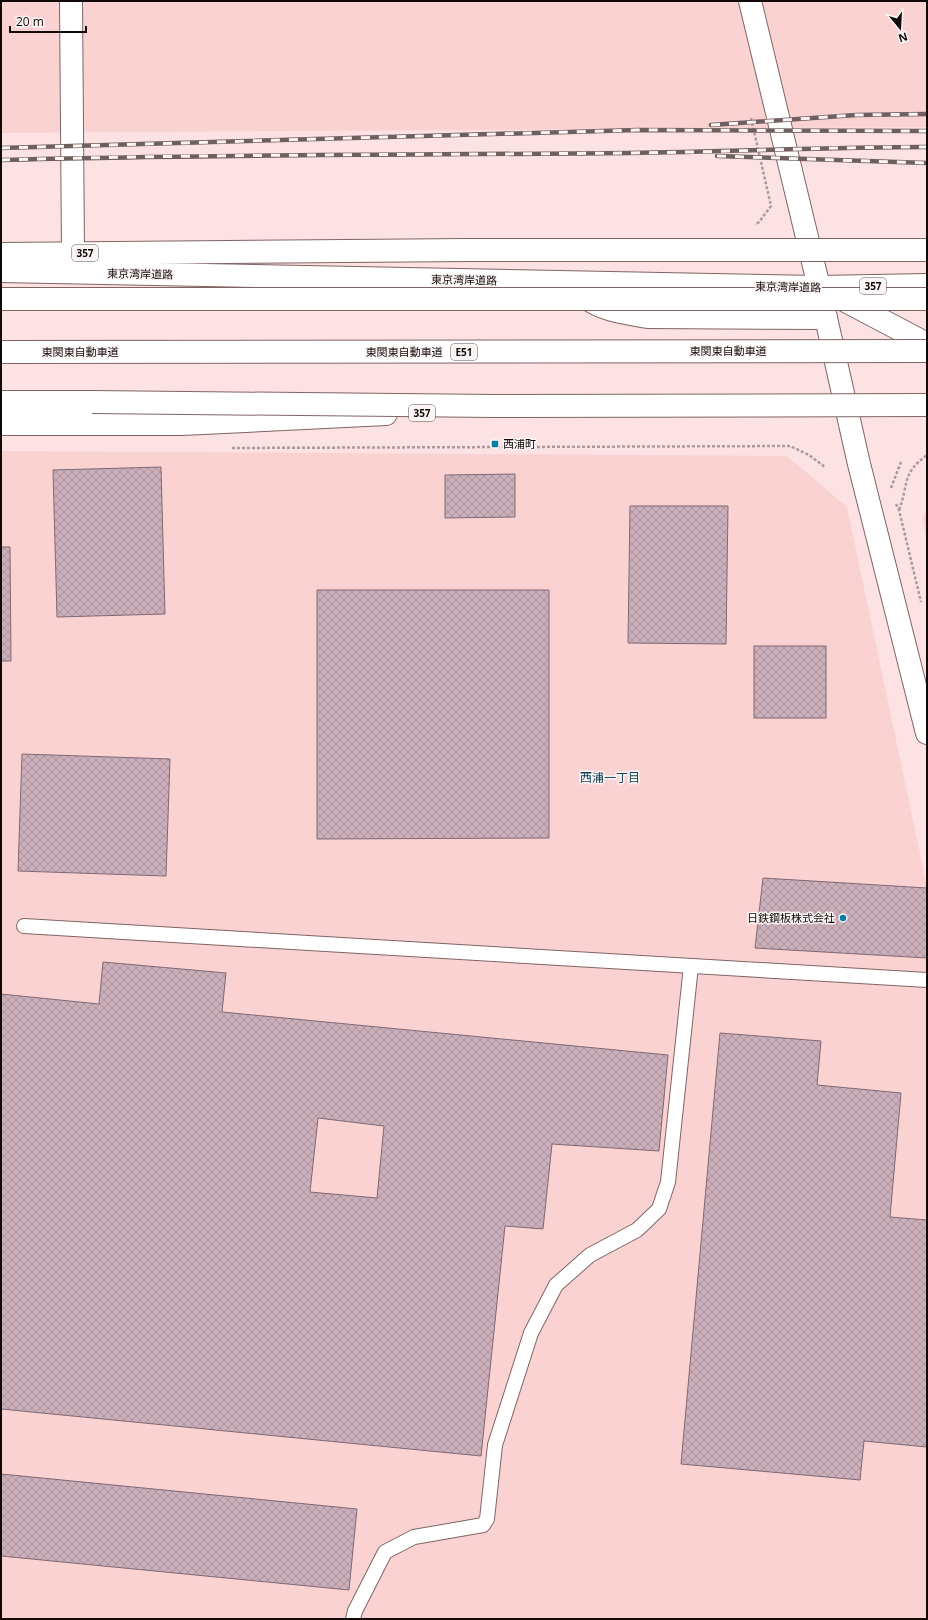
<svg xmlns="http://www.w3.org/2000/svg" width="928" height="1620" font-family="'Open Sans','Noto Sans JP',sans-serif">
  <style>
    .built { fill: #fbd2d2 }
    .building { fill: url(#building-cross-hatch); stroke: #806873; fill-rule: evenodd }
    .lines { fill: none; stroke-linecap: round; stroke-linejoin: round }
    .lane-casing { stroke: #806464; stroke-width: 16 }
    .street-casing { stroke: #806464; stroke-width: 24 }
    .secondary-casing { stroke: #806464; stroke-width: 24 }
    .highway-casing { stroke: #806464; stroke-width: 24 }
    .path { stroke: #ae9a9a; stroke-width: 2.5; stroke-dasharray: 3 2; stroke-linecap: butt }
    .lane { stroke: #fff; stroke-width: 14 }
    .street { stroke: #fff; stroke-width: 22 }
    .secondary { stroke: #fff; stroke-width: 22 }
    .highway { stroke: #fff; stroke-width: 22 }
    .rail-casing { stroke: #705f5f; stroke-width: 4.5 }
    .rail { stroke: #fcf5f5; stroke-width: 3; stroke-dasharray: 9; stroke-linecap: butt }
    .highway-bridge-casing { stroke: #806464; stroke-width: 24; stroke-linecap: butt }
    .highway-bridge { stroke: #fff; stroke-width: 22 }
    .poi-dot { fill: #047ea5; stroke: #fcf5f5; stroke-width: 1.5 }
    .labels { text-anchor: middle; stroke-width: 3; stroke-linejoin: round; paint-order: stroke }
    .shield { fill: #fcf5f5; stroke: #584f4f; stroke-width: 1 }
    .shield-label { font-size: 10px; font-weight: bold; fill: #120808 }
    .street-label { font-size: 11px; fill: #120808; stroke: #fcf5f5 }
    .poi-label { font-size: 11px; fill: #120808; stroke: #fcf5f5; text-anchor: start }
    .neighbourhood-label { font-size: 12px; fill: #124255; stroke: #fcf5f5 }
  </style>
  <defs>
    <pattern id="building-cross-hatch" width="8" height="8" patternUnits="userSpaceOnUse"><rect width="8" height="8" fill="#caafbb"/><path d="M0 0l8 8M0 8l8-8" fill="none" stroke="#ac959f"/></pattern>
  </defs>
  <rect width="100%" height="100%" fill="#fce2e2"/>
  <g class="built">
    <path d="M1,1H927V127L1,133Z"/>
    <path d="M1,451L787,456L847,507L927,887V1619H1Z"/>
    <path d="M927,507V541L922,519Z"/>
  </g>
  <g class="building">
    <path d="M161,467L165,614L57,617L53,470Z"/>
    <path d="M515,474V517L445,518V475Z"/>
    <path d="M630,506H728L726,644L628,643Z"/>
    <path d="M1,547H10L11,661H1Z"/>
    <path d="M317,590H549V838L317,839Z"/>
    <rect x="754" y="646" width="72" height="72"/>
    <path d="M22,754L170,759L166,876L18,871Z"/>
    <path d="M763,878L927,888V958L755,948Z"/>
    <path d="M103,962L226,973L222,1012L668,1055L659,1151L552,1144L543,1229L505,1226L481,1456L1,1409V994L99,1004ZM318,1118L384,1126L377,1198L310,1192Z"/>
    <path d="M720,1033L821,1041L817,1085L901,1093L890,1217L927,1220V1447L864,1441L860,1480L681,1464Z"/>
    <path d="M1,1474L357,1509L349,1590L1,1556Z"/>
  </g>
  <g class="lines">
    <g class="lane-casing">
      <g id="lane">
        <path d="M24,926L927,980"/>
        <path d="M353,1619L355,1611L385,1552L414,1537L483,1525L487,1519L495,1445L531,1333L556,1285L590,1255L637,1230L659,1209L668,1182L691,966"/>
      </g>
    </g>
    <g class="street-casing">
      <path id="street" d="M71,1L73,253"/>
    </g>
    <g class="secondary-casing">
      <path id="secondary" d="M750,1L819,287L859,464L927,733"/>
    </g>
    <g class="highway-casing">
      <g id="highway">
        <path d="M1,254L468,250"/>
        <path d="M1,271L819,287L927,285"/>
        <path d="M836,296L927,344"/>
        <path d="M585,297C603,311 626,313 648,317L826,318"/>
        <path d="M1,402H92"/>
        <path d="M1,424H182L386,414"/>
      </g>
    </g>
    <g class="path">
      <path d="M751,118L771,206L759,222L755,225"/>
      <path d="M232,448L790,446L809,455L825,467"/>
      <path d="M891,488L901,462"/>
      <path d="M896,504L899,510L921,602"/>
      <path d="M899,510C909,484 901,474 927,455"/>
    </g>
    <use href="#lane" class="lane"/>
    <use href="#street" class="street"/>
    <use href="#secondary" class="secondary"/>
    <use href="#highway" class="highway"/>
    <g class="rail-casing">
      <g id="rail">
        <path d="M711,125L856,115L927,114"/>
        <path d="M1,148L637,130L927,131"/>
        <path d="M717,156L927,163"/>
        <path d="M1,160C210,154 420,155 629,153C729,152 828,147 927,147"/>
      </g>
    </g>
    <use href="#rail" class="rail"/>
    <g class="highway-bridge-casing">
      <g id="highway-bridge">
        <path d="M468,250H927"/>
        <path d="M1,299H927"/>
        <path d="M1,352L927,351"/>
        <path d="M92,402L493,406L927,405"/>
      </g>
    </g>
    <use href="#highway-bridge" class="highway-bridge"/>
  </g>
  <g class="poi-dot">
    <rect x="491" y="440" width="8" height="8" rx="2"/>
    <circle cx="843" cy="918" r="4"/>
  </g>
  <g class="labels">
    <g class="shield">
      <rect x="72" y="245" width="26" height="16" rx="3"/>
      <rect x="860" y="278" width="26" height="16" rx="3"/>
      <rect x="451" y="344" width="26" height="16" rx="3"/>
      <rect x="409" y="405" width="26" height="16" rx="3"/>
    </g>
    <g class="shield-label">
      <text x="85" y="257">357</text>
      <text x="873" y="290">357</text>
      <text x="464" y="356">E51</text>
      <text x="422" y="417">357</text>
    </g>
    <g class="street-label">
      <text transform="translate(140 274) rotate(1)" y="4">東京湾岸道路</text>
      <text transform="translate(464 280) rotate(1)" y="4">東京湾岸道路</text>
      <text transform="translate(788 287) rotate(1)" y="4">東京湾岸道路</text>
      <text x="728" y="355">東関東自動車道</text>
      <text x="80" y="356">東関東自動車道</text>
      <text x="404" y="356">東関東自動車道</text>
    </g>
    <g class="poi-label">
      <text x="503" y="448">西浦町</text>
      <text x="835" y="922" text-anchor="end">日鉄鋼板株式会社</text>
    </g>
    <g class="neighbourhood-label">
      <text x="610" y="782">西浦一丁目</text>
    </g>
  </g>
  <rect width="928" height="1620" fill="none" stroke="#120808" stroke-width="4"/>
  <g transform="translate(900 28) rotate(162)" stroke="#fcf5f5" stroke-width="3" paint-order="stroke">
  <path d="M0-3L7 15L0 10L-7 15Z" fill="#120808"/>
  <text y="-6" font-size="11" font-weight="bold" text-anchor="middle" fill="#120808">N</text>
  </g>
  <path d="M10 26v6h76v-6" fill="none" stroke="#120808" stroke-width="2"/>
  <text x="16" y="26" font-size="12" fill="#120808" stroke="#fcf5f5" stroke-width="3" paint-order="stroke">20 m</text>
</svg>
